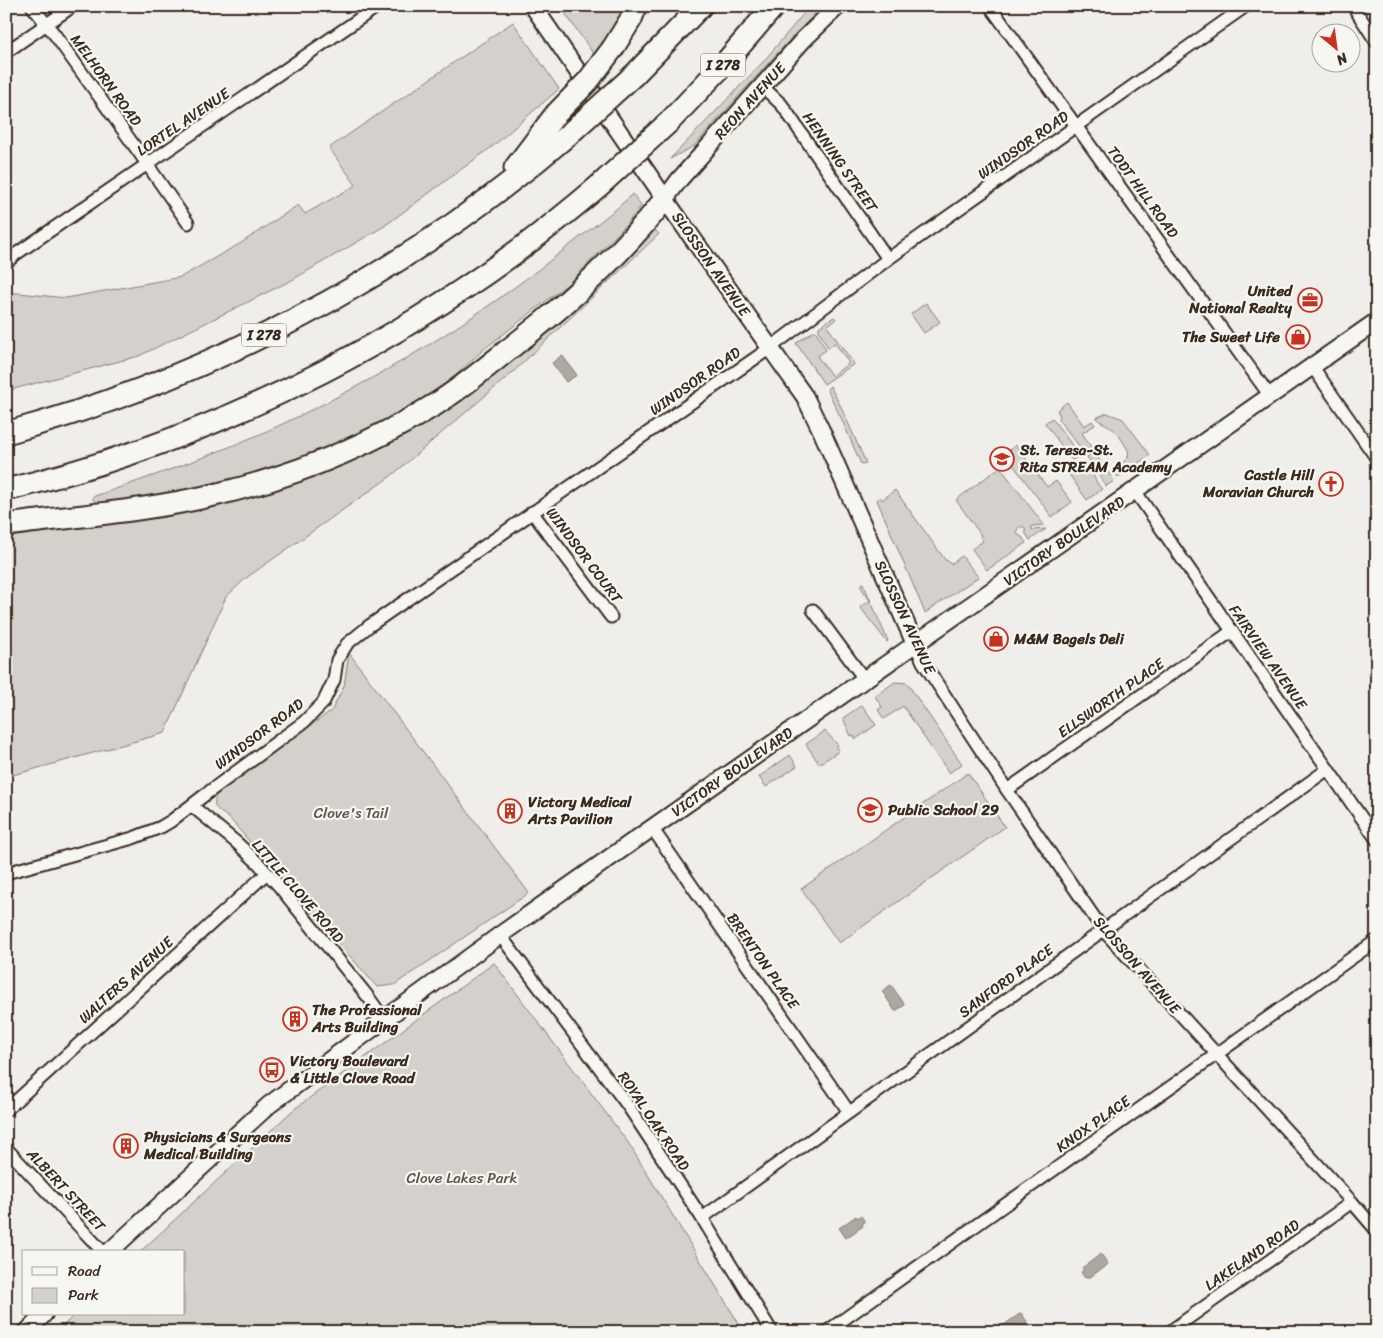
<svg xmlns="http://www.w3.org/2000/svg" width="1383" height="1338" font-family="Sriracha,sans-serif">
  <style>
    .green { fill: #d4d1cc; stroke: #887e75 }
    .water { fill: #afa8a1; stroke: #81766d }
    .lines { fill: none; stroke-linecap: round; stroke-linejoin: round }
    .street-casing { stroke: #3b2a1e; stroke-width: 15 }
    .secondary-casing { stroke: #3b2a1e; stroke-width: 20 }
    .highway-casing { stroke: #3b2a1e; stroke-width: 25 }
    .street { stroke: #f6f6f2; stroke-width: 11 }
    .secondary { stroke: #f6f6f2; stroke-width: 16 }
    .highway { stroke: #f6f6f2; stroke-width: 21 }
    .highway-bridge-casing { stroke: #3b2a1e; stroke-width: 25; stroke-linecap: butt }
    .highway-bridge { stroke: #f6f6f2; stroke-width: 21 }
    .labels { text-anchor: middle; stroke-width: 4.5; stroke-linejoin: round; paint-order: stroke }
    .shield { fill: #f6f6f2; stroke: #73675e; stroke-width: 1 }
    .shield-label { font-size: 14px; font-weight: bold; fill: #3b2a1e }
    .street-label { font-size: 15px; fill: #3b2a1e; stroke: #f6f6f2 }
    .poi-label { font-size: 15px; font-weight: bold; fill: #3b2a1e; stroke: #f6f6f2; text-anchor: start }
    .park-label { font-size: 15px; fill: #61544a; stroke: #f6f6f2 }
  </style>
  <rect width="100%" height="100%" fill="#efeeea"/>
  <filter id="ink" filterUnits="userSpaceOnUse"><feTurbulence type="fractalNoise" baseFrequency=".02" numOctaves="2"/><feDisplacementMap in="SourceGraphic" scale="10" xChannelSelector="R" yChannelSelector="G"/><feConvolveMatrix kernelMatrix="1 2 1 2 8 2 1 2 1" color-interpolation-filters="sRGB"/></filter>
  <g filter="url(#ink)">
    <g class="green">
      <path d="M560,6H627L617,26L595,56Z"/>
      <path d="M810,6H822L771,60L694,146L670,159L763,62Z"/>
      <path d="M513,22L559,89L493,146L383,227L292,280L139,356L6,391V293H19L66,298L181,277L241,243L298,205L305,214L356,185L329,148Z"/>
      <path d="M633,194L641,206L627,224L569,283L483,350L439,391L358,437L296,462L165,498L97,506L92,497C154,476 216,454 276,427C379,379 476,320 565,249C587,231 612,214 633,194Z"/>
      <path d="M655,230L659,234L512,373L391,476L246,578L226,597L165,733L6,777V537L106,524L261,495L370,453L459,403L566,317Z"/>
      <path d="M926,303L940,322L924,333L911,314Z"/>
      <path d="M834,317L836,319L827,326L854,364L824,384L796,343L814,331H816L826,350L817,356L832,376L849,363L835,343L828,348L819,331V327Z"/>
      <path d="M830,386L841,407L866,463L861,464L842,420L827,389Z"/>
      <path d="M1067,402L1084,426L1092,421L1095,425L1082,433L1091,447L1084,452L1058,419L1060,416L1057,410Z"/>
      <path d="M1107,413L1123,419L1150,455L1118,477L1114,471L1115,469C1121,463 1131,460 1128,450C1123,442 1118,432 1110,427C1105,423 1101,423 1096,418Z"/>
      <path d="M1052,418L1080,456L1072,460L1045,423Z"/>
      <path d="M1016,445L1047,487L1056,481L1072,502L1052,517L1005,454Z"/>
      <path d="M1094,452L1114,481L1106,486C1098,477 1095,466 1087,457Z"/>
      <path d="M1078,465L1082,470L1088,466C1094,474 1095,483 1102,489L1087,500L1068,473Z"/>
      <path d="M1000,467L1044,525L1032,526V530L1046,529L1030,540L1026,534L1025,528C1022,526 1019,526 1017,530V534L1022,537L1026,543L987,570L972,549L983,541L980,536L981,535L956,500Z"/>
      <path d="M895,490L946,561L947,560L951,564L962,556L978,577L925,613L877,500L880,497L882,500Z"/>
      <path d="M863,583L888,641L887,642L860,607L870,601L861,587V584Z"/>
      <path d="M349,653L529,893L394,985L377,987L229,818C219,811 210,807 217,794L332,710L344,686Z"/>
      <path d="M895,682L907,683L962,764L949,773L939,758H938L903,706L884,719L878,710L882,707L875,696Z"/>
      <path d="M862,705L876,725L856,739L853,735L851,736L843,718Z"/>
      <path d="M825,731L838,745L836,747L839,751L819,764L806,744Z"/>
      <path d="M790,755L797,766L766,787L759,777Z"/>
      <path d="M968,773L1005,827L839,943L801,889Z"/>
      <path d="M494,963L629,1144L744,1332H57L75,1314H184V1252H140L293,1110Z"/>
    </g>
    <g class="water">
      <path d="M562,355L577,375L566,382L552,363Z"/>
      <path d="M891,985L905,1005L895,1011L882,991Z"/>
      <path d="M856,1216L857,1218L861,1216L865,1222L862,1224L863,1226L846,1238L839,1228Z"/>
      <path d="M1101,1254L1108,1264L1089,1278L1088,1276L1085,1278L1081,1272L1084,1270L1082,1268Z"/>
      <path d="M1021,1313L1030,1326L1024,1330L1022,1328L1017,1332H1004L1001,1327Z"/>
    </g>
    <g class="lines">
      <g class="street-casing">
        <g id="street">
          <path d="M32,6L55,35L138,151L188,223"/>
          <path d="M990,6L1270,396"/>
          <path d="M1353,6L1377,43"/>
          <path d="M6,52L73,6"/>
          <path d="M763,87L782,105L888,259"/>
          <path d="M6,263L16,254L378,6"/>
          <path d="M1312,366L1377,459"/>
          <path d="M1135,491L1377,840"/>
          <path d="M532,512L611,617"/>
          <path d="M813,610L865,680"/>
          <path d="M915,644L923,662L1007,790L1103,930L1352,1202L1377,1231"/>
          <path d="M1007,790L1232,631"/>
          <path d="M192,806L237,843L258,863L279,886L369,998L384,1019"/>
          <path d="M652,828L849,1112"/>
          <path d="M6,873L133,838L161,827L171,821L210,791L304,722L323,703L334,680L337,660L347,644L369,626L770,348L888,259L1246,6"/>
          <path d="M500,935L628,1106L702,1218L772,1332"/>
          <path d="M6,1110L267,873"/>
          <path d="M6,1148L103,1252"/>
          <path d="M702,1218L1328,769"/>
          <path d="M826,1332L1377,940"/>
          <path d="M1169,1332L1352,1202"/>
        </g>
      </g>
      <g class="secondary-casing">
        <g id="secondary">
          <path d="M533,6L674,212L805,397L822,432L915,644"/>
          <path d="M665,199L679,180L803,40L838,6"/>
          <path d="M109,1252L269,1105L400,1008L500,935L652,828L1377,321"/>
          <path d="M27,1332L44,1314"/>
        </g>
      </g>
      <g class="highway-casing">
        <g id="highway">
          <path d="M613,48L631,19L636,6"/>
          <path d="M634,75L701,6"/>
          <path d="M669,122L725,63L774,6"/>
          <path d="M515,168L555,115"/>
          <path d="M6,433C212,377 408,273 569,134"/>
          <path d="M6,490C225,437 431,331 601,184"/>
          <path d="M6,525C75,516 146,511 214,495C292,477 368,446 436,404C465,386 491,363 518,342C572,300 622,253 665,199"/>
        </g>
      </g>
      <use href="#street" class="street"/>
      <use href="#secondary" class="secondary"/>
      <use href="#highway" class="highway"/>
      <g class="highway-bridge-casing">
        <g id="highway-bridge">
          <path d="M555,115L588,81L613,48"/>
          <path d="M569,134L634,75"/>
          <path d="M601,184L669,122"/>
        </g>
      </g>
      <use href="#highway-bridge" class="highway-bridge"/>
    </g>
  </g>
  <defs>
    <g id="office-ring" transform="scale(1.25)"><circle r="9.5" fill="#f6f6f2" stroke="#c8321e" stroke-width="1.5"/><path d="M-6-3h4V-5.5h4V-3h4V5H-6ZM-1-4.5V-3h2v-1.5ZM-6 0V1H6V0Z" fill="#c8321e"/></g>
    <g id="shop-ring" transform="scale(1.25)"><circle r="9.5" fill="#f6f6f2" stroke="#c8321e" stroke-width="1.5"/><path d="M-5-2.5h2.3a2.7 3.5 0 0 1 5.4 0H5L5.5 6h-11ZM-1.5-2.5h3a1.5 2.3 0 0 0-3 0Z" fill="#c8321e"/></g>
    <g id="school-ring" transform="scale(1.25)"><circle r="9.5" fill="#f6f6f2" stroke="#c8321e" stroke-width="1.5"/><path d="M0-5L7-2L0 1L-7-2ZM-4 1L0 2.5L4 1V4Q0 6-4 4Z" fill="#c8321e"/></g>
    <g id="church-ring" transform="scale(1.25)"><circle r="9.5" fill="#f6f6f2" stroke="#c8321e" stroke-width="1.5"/><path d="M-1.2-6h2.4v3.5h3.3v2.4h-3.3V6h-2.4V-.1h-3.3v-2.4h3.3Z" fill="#c8321e"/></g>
    <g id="building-ring" transform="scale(1.25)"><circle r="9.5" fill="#f6f6f2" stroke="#c8321e" stroke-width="1.5"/><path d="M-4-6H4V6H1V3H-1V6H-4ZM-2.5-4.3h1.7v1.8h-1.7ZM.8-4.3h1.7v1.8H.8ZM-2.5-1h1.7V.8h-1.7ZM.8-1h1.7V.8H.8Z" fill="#c8321e"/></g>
    <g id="bus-ring" transform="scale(1.25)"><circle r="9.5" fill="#f6f6f2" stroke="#c8321e" stroke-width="1.5"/><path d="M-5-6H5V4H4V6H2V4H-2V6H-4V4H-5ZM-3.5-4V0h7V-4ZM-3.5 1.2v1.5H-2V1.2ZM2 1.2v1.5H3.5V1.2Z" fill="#c8321e"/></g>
  </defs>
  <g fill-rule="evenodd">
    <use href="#office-ring" x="1310" y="300"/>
    <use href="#shop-ring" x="1298" y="337"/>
    <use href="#school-ring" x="1002" y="459"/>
    <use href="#church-ring" x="1331" y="484"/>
    <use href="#shop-ring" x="996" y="639"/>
    <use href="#school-ring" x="870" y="810"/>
    <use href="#building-ring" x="510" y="811"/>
    <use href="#building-ring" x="295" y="1019"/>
    <use href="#bus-ring" x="272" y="1070"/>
    <use href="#building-ring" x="126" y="1146"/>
  </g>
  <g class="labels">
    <g class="shield">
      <rect x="700.5" y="53.5" width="45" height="23" rx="4"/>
      <rect x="241.5" y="323.5" width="45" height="23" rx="4"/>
    </g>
    <g class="shield-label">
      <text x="723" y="70">I 278</text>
      <text x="264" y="340">I 278</text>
    </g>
    <g class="street-label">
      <text transform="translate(106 80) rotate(54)" y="5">MELHORN ROAD</text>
      <text transform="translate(750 101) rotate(-48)" y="5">REON AVENUE</text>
      <text transform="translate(183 122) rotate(-34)" y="5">LORTEL AVENUE</text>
      <text transform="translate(1023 145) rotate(-35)" y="5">WINDSOR ROAD</text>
      <text transform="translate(840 162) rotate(55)" y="5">HENNING STREET</text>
      <text transform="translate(1143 192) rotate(54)" y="5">TODT HILL ROAD</text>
      <text transform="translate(711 264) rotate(55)" y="5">SLOSSON AVENUE</text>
      <text transform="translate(695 381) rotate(-35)" y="5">WINDSOR ROAD</text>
      <text transform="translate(1064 541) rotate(-35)" y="5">VICTORY BOULEVARD</text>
      <text transform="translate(584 555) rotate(53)" y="5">WINDSOR COURT</text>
      <text transform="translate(905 617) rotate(65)" y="5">SLOSSON AVENUE</text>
      <text transform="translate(1268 657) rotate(55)" y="5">FAIRVIEW AVENUE</text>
      <text transform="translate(1111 698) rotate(-35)" y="5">ELLSWORTH PLACE</text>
      <text transform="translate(259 734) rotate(-37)" y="5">WINDSOR ROAD</text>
      <text transform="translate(732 772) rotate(-35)" y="5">VICTORY BOULEVARD</text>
      <text transform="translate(298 891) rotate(49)" y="5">LITTLE CLOVE ROAD</text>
      <text transform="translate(763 961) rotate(55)" y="5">BRENTON PLACE</text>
      <text transform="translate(1137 965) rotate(49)" y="5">SLOSSON AVENUE</text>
      <text transform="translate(126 980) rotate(-42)" y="5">WALTERS AVENUE</text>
      <text transform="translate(1006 981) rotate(-36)" y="5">SANFORD PLACE</text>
      <text transform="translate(654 1121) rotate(56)" y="5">ROYAL OAK ROAD</text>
      <text transform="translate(1093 1124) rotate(-35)" y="5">KNOX PLACE</text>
      <text transform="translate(66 1190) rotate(47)" y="5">ALBERT STREET</text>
      <text transform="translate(1252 1255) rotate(-35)" y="5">LAKELAND ROAD</text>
    </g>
    <g class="poi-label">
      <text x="1292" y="296" text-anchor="end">United<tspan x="1292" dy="17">National Realty</tspan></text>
      <text x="1280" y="342" text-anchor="end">The Sweet Life</text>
      <text x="1020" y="455">St. Teresa-St.<tspan x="1020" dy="17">Rita STREAM Academy</tspan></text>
      <text x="1314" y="480" text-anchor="end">Castle Hill<tspan x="1314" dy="17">Moravian Church</tspan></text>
      <text x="1014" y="644">M&amp;M Bagels Deli</text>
      <text x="528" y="807">Victory Medical<tspan x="528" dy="17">Arts Pavilion</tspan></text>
      <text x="888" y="815">Public School 29</text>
      <text x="312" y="1015">The Professional<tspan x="312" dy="17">Arts Building</tspan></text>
      <text x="290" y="1066">Victory Boulevard<tspan x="290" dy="17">&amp; Little Clove Road</tspan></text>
      <text x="144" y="1142">Physicians &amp; Surgeons<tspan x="144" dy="17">Medical Building</tspan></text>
    </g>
    <g class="park-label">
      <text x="351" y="818">Clove's Tail</text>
      <text x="462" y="1183">Clove Lakes Park</text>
    </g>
  </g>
  <rect width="1383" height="1338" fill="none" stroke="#f6f6f2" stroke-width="25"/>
  <rect x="12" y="12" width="1358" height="1313" fill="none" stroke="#3b2a1e" stroke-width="2" filter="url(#ink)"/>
  <rect x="22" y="1250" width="162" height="65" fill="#f6f6f2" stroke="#aba49d"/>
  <rect x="32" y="1267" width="25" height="8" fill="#f6f6f2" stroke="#aba49d"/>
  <text x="68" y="1276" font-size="15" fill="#3b2a1e">Road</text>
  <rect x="32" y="1288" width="25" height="15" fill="#d4d1cc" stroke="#aba49d"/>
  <text x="68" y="1300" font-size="15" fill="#3b2a1e">Park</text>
  <g transform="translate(1336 48) rotate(151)"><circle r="24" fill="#f6f6f2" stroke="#aba49d"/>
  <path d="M0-4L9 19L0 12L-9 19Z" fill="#c8321e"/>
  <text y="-8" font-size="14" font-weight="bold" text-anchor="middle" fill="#3b2a1e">N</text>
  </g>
</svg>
